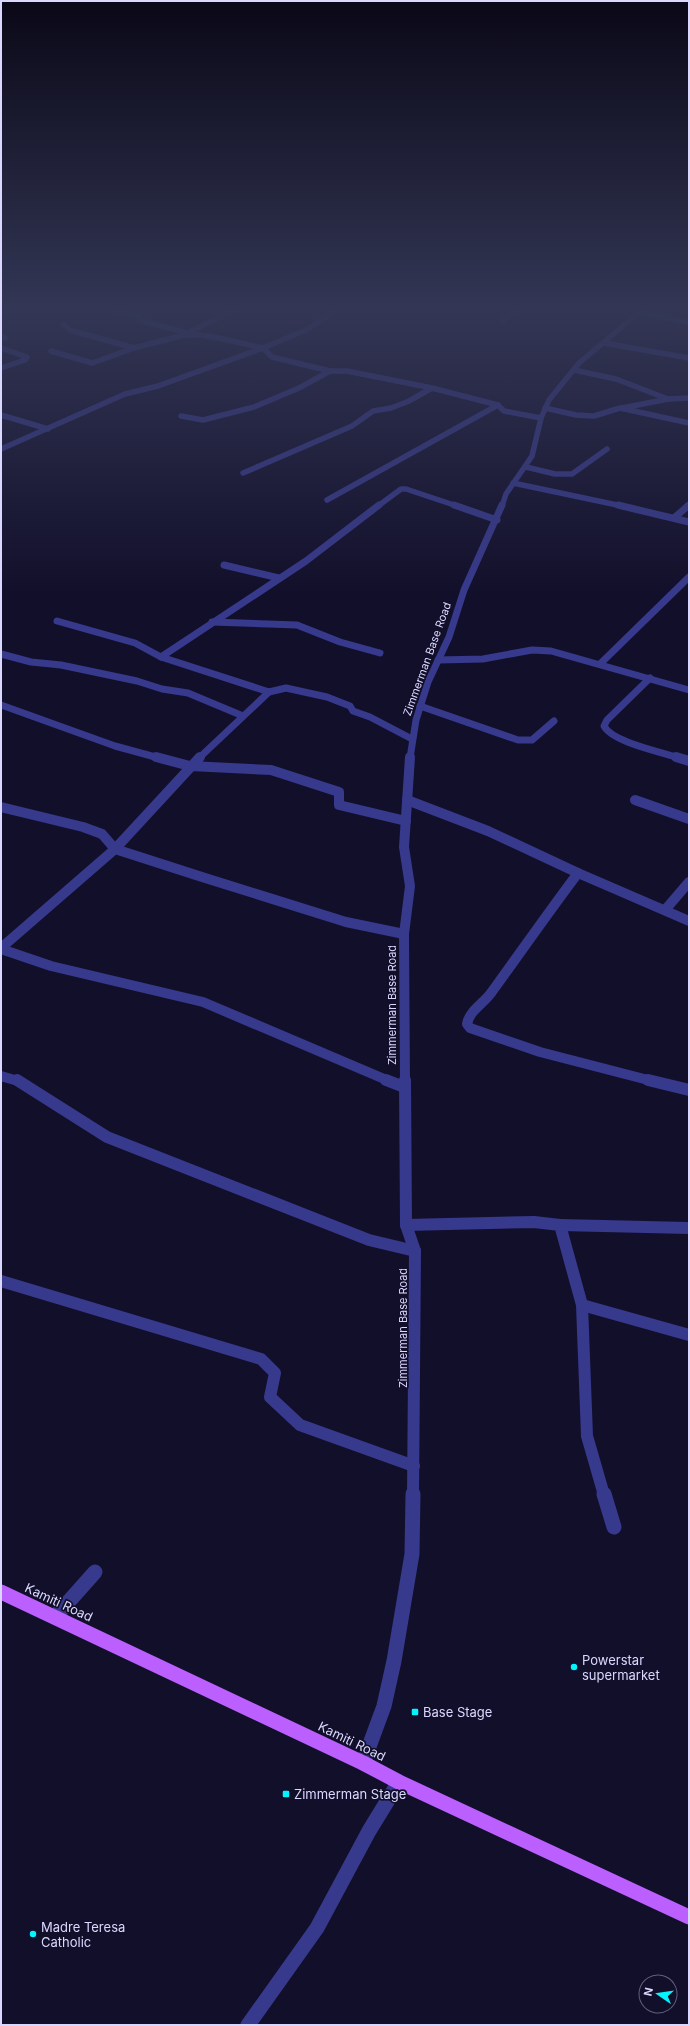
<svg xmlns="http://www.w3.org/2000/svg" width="690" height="2026" font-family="Inter,sans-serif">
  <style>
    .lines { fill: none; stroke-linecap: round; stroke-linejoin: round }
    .minor-far4 { stroke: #37398c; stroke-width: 5.5 }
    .minor-far3 { stroke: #37398c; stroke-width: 7 }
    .minor-far2 { stroke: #37398c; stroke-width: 10 }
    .minor-far1 { stroke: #37398c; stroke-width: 12 }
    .minor { stroke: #37398c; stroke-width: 15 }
    .major { stroke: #bb5fff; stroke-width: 15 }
    .poi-dot { fill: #04f3ff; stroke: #120f2a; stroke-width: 1.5 }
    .labels { text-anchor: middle; stroke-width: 3.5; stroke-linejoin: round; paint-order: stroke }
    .street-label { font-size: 11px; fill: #dbd8ff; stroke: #120f2a }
    .near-street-label { font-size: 13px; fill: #dbd8ff; stroke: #120f2a }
    .near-poi-label { font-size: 13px; fill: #dbd8ff; stroke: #120f2a; text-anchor: start }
  </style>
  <rect width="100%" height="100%" fill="#120f2a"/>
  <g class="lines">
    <g class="minor-far4">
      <path d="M115,310L139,316V320L188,333"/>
      <path d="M1,311L4,310"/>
      <path d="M639,313L689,322"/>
      <path d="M503,321L516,310"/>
      <path d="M63,324L70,330L134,348L184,335H201L224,339L263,348L272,357L330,371H347L432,388L498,405L504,411L541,418"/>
      <path d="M185,334L235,310"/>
      <path d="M1,337L5,338"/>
      <path d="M604,343L689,358"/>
      <path d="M1,348L27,357L25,360L1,368"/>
      <path d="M51,351L92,363L134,348"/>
      <path d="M574,370L616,379L668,399"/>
      <path d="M545,408L576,415L594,416L620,408L689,423"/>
      <path d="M622,408L668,399L689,398"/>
      <path d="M1,415L48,429"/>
      <path d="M181,416L203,420L254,407L299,388L330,371"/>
      <path d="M1,449L125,394L158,386L263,348L306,330L336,310"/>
      <path d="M526,467L555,474H572L607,449"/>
      <path d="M243,473L352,426L373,411L391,408L409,401L432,388"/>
      <path d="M513,483L622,506"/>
      <path d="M327,500L498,405"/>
      <path d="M378,506L401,489H406L457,506"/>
      <path d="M502,506L506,494L532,456L541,418L549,400L579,363L642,310"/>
      <path d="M687,506L689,505"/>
    </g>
    <g class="minor-far3">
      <path d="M379,505L306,561L161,657L269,692L286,688L327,697L350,706L353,711L370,717L412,739"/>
      <path d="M454,505L497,520"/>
      <path d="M618,505L689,522"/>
      <path d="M674,518L689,505"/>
      <path d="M224,565L279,578"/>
      <path d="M57,621L135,643L161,657"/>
      <path d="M212,622L297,625L340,642L380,653"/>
      <path d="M1,654L31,662L61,665L137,681L162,689L188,693L243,716"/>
      <path d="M438,660L483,659L532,650L551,651L689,690"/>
      <path d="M600,664L689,577"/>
      <path d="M650,678L607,720L604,726C612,742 661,752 679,758"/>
      <path d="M1,705L115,746L159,758"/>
      <path d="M420,706L518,740H532L554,721"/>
      <path d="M199,758L269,692"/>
      <path d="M410,758L416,720L428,682L449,637L464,590L502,505"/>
    </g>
    <g class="minor-far2">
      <path d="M156,757L190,766L271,770L339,792V805L406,821"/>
      <path d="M676,757L689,761"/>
      <path d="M407,800L488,831L578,873L689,921"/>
      <path d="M635,800L689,819"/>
      <path d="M1,807L83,827L102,834L115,849L202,877L346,922L404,934"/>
      <path d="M578,873C548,913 520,953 491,993C484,1003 469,1011 467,1024L470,1028L540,1052L652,1081"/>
      <path d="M665,910L689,882"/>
      <path d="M1,948L115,849L200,757"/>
      <path d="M1,949L51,966L203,1002L389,1081"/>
      <path d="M1,1076L18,1081"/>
      <path d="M405,1081L404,934L410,886L404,847L410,757"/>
    </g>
    <g class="minor-far1">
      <path d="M17,1080L107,1137L369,1240L415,1251"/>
      <path d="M386,1080L404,1087"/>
      <path d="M405,1080L406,1225L415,1251L413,1495"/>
      <path d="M648,1080L689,1090"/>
      <path d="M406,1225L534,1222L560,1225L582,1305L587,1436L604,1495"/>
      <path d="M560,1225L689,1228"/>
      <path d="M1,1281L261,1359L275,1373L270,1397L300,1425L414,1466"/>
      <path d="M582,1305L689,1335"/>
    </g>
    <g class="minor">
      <path d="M604,1494L614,1527"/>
      <path d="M55,1617L95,1572"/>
      <path d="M363,1763L384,1706L394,1661L412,1554L413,1494"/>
      <path d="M248,2025L317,1928L369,1831L399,1782"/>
    </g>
    <path class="major" d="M1,1592L363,1763L399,1782L689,1917"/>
  </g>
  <linearGradient id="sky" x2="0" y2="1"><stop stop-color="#0a0817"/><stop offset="0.52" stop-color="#333755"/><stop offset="1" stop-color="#333755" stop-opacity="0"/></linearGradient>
  <rect width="690" height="594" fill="url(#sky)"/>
  <g class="poi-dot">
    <circle cx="574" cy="1667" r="4"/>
    <rect x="411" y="1708" width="8" height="8" rx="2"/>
    <rect x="282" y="1790" width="8" height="8" rx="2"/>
    <circle cx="33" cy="1934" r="4"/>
  </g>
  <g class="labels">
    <g class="street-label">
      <text transform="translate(427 659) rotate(-70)" y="4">Zimmerman Base Road</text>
      <text transform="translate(392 1005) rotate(-90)" y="4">Zimmerman Base Road</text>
      <text transform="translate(403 1328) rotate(-90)" y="4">Zimmerman Base Road</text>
    </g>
    <g class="near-street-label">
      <text transform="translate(59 1602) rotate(25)" y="5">Kamiti Road</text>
      <text transform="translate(352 1741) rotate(26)" y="5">Kamiti Road</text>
    </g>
    <g class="near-poi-label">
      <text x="582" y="1665">Powerstar<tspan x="582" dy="15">supermarket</tspan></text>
      <text x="423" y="1717">Base Stage</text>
      <text x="294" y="1799">Zimmerman Stage</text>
      <text x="41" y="1932">Madre Teresa<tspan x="41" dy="15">Catholic</tspan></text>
    </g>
  </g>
  <rect width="690" height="2026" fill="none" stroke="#dbd8ff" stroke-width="4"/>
  <g transform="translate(658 1994) rotate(283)"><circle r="19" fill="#120f2a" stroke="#625f7f"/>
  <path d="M0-3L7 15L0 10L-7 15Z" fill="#04f3ff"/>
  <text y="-6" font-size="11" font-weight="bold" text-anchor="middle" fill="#dbd8ff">N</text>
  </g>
</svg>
